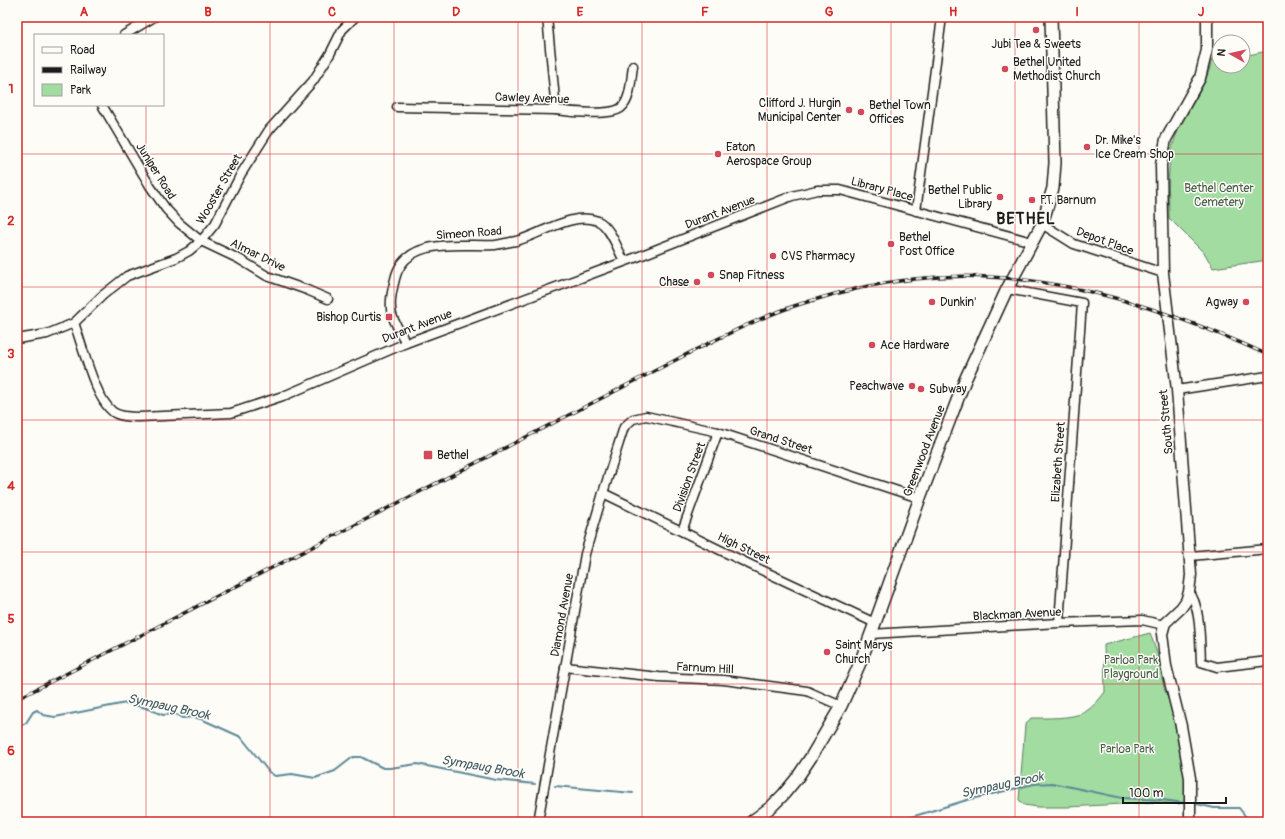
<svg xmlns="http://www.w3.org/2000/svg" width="1285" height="839" font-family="Pangolin,sans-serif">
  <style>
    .green { fill: #a2dca1; stroke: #5f7c5e }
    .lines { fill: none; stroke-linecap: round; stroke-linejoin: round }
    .stream { stroke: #5d8997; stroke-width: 2 }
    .minor-casing { stroke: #1c1c1c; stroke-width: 11 }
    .tertiary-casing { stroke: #1c1c1c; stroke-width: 13 }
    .secondary-casing { stroke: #1c1c1c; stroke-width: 14 }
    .minor { stroke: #fdfcf7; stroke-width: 8 }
    .tertiary { stroke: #fdfcf7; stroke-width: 10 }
    .secondary { stroke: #fdfcf7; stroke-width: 11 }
    .rail-casing { stroke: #1c1c1c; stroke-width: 3.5 }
    .rail { stroke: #fdfcf7; stroke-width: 2; stroke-dasharray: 6; stroke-linecap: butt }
    .grid { fill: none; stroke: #d62828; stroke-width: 1; stroke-opacity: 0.55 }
    .poi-dot { fill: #d1495b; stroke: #fdfcf7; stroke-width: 1.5 }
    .labels { text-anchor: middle; stroke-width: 3; stroke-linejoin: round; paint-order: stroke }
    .poi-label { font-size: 12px; fill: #1c1c1c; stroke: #fdfcf7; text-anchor: start }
    .street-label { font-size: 12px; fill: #1c1c1c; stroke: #fdfcf7 }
    .park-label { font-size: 12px; fill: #4b5f4b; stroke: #fdfcf7 }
    .water-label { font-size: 13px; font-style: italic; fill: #425c64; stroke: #fdfcf7 }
    .district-label { font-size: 16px; font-weight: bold; letter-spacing: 1px; fill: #1c1c1c; stroke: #fdfcf7 }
    .neatline { fill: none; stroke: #d62828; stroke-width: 1.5 }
    .grid-label { font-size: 13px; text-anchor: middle; font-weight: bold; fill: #d62828 }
  </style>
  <rect width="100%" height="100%" fill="#fdfcf7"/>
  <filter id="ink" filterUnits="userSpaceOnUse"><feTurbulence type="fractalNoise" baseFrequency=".025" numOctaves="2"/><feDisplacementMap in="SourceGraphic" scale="8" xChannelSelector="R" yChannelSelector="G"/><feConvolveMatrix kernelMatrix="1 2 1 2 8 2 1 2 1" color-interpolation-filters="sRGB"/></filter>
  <g filter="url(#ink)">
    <g class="green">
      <path d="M1268,51V260L1213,268L1205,254L1169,218C1169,191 1166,163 1175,138C1185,111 1206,89 1212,60L1219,59V66H1243V56Z"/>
      <path d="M1150,633L1158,656L1164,688L1176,720L1180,736L1188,800L1185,803L1178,804L1158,802L1068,807H1038L1024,805L1019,800L1025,725L1031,718C1046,718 1072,719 1085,712C1093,707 1099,700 1105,692L1104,645Z"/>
    </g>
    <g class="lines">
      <g class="stream">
        <path d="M17,727L26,723L33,712L37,710L43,715L55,717L126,703L146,708L163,715L175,714L182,718L193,717L201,719L241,737L269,772L275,776L292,774L315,778L335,771L353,757H361L383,768H390L417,764L496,780L535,784"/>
        <path d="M555,786L633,793"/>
        <path d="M1197,804L1214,808H1239L1250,822"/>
        <path d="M895,822L967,800L1034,784L1052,783L1122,798L1163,800L1185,803"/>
      </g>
      <g class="minor-casing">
        <g id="minor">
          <path d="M547,17L556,110"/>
          <path d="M124,35L154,17"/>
          <path d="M102,105L150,186L166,209L179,223L201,241L239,259L267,276L307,290L328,299"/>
          <path d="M397,107L556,110C570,112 610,116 621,108C631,100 631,78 633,66"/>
          <path d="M916,211L942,17"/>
          <path d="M1042,224L1074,244L1163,273"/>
          <path d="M1007,289L1082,303L1059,623"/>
          <path d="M74,323C83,346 94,397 113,412C120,417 132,417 140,417L231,413L286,395L406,343L637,257L792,196L817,190H840L1032,242"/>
          <path d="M17,339L47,334L74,323L103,295L127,276L176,258L189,251L201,241L215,224L241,174L269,130L313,81L330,54L342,30L355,17"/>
          <path d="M406,343C401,334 395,324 392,315C389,303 392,291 395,279C405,235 463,247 495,245C502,244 510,242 516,241C540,235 572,211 598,221C610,226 618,250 624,261"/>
          <path d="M1177,390L1268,376"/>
          <path d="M603,493L753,566L875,623"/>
          <path d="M682,531L718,432"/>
          <path d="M1190,556L1268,549"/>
          <path d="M1189,592C1201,605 1200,644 1201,662L1217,667L1268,661"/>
          <path d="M871,634L1059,623L1142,620L1164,625"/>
          <path d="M565,667L659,677L724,680L807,691L841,706"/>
          <path d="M538,822L585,554L603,493L624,427L633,419L646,416L718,432L919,498"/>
        </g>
      </g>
      <g class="tertiary-casing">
        <path id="tertiary" d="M1190,822V778L1181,726L1166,666L1162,634L1165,623L1181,608L1186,601L1189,592L1191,575L1177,390L1163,273L1161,165L1166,139L1200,78L1207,50V17"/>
      </g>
      <g class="secondary-casing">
        <path id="secondary" d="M751,822L771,807L783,795L797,778L811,757L841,706L860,663L875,623L921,495L965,380L1007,289L1042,224L1053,188L1055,163L1051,17"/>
      </g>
      <use href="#minor" class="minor"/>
      <use href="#tertiary" class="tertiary"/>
      <use href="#secondary" class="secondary"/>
      <g class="rail-casing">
        <path id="rail" d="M17,699L699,348C734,331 769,313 807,302C842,291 878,283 914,279C1035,265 1159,305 1268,355"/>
      </g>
      <use href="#rail" class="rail"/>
    </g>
  </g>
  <path class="grid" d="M146,17V35M270,17V822M394,17V822M518,17V822M642,17V822M767,17V822M891,17V822M1015,17V822M1139,17V822M146,105V822M17,154H1268M17,287H1268M17,420H1268M17,552H1268M17,684H1268"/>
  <g class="poi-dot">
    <circle cx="1036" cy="30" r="4"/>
    <circle cx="1005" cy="69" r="4"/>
    <circle cx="849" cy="110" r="4"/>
    <circle cx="861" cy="112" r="4"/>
    <circle cx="1087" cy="147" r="4"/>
    <circle cx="718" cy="154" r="4"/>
    <circle cx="1000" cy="197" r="4"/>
    <circle cx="1032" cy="200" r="4"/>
    <circle cx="891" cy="244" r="4"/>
    <circle cx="773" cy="256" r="4"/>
    <circle cx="711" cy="275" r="4"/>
    <circle cx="697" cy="282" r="4"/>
    <circle cx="932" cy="302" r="4"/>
    <circle cx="1246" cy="302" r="4"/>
    <rect x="385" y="313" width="8" height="8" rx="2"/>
    <circle cx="872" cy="345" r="4"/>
    <circle cx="912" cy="386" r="4"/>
    <circle cx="921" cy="389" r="4"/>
    <rect x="423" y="450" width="10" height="10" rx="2"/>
    <circle cx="827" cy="652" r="4"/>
  </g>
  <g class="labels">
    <g class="poi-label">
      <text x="1036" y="48" text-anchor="middle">Jubi Tea &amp; Sweets</text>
      <text x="1013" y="66">Bethel United<tspan x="1013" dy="14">Methodist Church</tspan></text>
      <text x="841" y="107" text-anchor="end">Clifford J. Hurgin<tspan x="841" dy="14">Municipal Center</tspan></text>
      <text x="869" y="109">Bethel Town<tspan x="869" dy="14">Offices</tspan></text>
      <text x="1095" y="144">Dr. Mike's<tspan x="1095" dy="14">Ice Cream Shop</tspan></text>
      <text x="726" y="151">Eaton<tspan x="726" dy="14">Aerospace Group</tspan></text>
      <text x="992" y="194" text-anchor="end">Bethel Public<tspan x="992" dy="14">Library</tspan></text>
      <text x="1040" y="204">P.T. Barnum</text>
      <text x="899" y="241">Bethel<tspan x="899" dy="14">Post Office</tspan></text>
      <text x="781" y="260">CVS Pharmacy</text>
      <text x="719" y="279">Snap Fitness</text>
      <text x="689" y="286" text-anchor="end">Chase</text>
      <text x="940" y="306">Dunkin'</text>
      <text x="1238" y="306" text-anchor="end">Agway</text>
      <text x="381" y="321" text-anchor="end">Bishop Curtis</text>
      <text x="880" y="349">Ace Hardware</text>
      <text x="904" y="390" text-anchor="end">Peachwave</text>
      <text x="929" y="393">Subway</text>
      <text x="437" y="459">Bethel</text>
      <text x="835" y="649">Saint Marys<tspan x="835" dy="14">Church</tspan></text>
    </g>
    <g class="street-label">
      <text transform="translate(532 98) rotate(2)" y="4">Cawley Avenue</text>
      <text transform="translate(156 171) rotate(58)" y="4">Juniper Road</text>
      <text transform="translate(219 189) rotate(-60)" y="4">Wooster Street</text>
      <text transform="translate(882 189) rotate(15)" y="4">Library Place</text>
      <text transform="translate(720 212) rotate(-21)" y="4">Durant Avenue</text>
      <text transform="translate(469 233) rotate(-4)" y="4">Simeon Road</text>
      <text transform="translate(1105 241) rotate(20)" y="4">Depot Place</text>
      <text transform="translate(258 255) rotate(26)" y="4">Almar Drive</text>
      <text transform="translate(417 326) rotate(-21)" y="4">Durant Avenue</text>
      <text transform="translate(1166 422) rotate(-95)" y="4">South Street</text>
      <text transform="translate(781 440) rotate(18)" y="4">Grand Street</text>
      <text transform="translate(924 451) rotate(-69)" y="4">Greenwood Avenue</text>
      <text transform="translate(1058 462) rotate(-86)" y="4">Elizabeth Street</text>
      <text transform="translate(689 477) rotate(-70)" y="4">Division Street</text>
      <text transform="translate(744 548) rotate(26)" y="4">High Street</text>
      <text transform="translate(1017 614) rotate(-3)" y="4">Blackman Avenue</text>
      <text transform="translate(562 615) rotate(-80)" y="4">Diamond Avenue</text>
      <text transform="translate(705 668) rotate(3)" y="4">Farnum Hill</text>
    </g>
    <g class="park-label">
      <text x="1219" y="192">Bethel Center<tspan x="1219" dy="14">Cemetery</tspan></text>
      <text x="1131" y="664">Parloa Park<tspan x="1131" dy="14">Playground</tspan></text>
      <text x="1127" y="753">Parloa Park</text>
    </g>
    <g class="water-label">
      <text transform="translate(169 706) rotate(12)" y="5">Sympaug Brook</text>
      <text transform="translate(483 766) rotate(10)" y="5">Sympaug Brook</text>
      <text transform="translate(1002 784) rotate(-12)" y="5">Sympaug Brook</text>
    </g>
    <g class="district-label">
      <text x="1026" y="224">BETHEL</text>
    </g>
  </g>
  <rect width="1285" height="839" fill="none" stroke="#fdfcf7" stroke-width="44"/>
  <rect x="34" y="34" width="130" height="72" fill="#fdfcf7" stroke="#a3a29f"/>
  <rect x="42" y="47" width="20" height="6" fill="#fdfcf7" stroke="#a3a29f"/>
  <text x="70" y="54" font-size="12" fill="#1c1c1c">Road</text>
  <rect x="42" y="67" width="20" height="6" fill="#1c1c1c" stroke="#a3a29f"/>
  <text x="70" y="74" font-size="12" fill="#1c1c1c">Railway</text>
  <rect x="42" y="84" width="20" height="12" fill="#a2dca1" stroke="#a3a29f"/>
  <text x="70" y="94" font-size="12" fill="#1c1c1c">Park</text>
  <g transform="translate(1231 54) rotate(278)"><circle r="19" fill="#fdfcf7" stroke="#a3a29f"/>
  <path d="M0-3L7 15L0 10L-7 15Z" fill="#d1495b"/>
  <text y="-6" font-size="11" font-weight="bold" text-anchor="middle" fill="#1c1c1c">N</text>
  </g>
  <path d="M1123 797v6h103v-6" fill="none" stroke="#1c1c1c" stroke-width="2"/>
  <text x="1129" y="797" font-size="12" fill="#1c1c1c" stroke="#fdfcf7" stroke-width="3" paint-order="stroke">100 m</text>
  <rect x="22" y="22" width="1241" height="795" class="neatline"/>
  <g class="grid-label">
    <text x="84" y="16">A</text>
    <text x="208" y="16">B</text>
    <text x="332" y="16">C</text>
    <text x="456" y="16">D</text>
    <text x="580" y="16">E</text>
    <text x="705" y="16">F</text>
    <text x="829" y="16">G</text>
    <text x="953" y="16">H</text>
    <text x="1077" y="16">I</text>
    <text x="1201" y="16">J</text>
    <text x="11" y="93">1</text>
    <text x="11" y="225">2</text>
    <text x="11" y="358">3</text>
    <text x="11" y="490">4</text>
    <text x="11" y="623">5</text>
    <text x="11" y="755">6</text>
  </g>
</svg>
